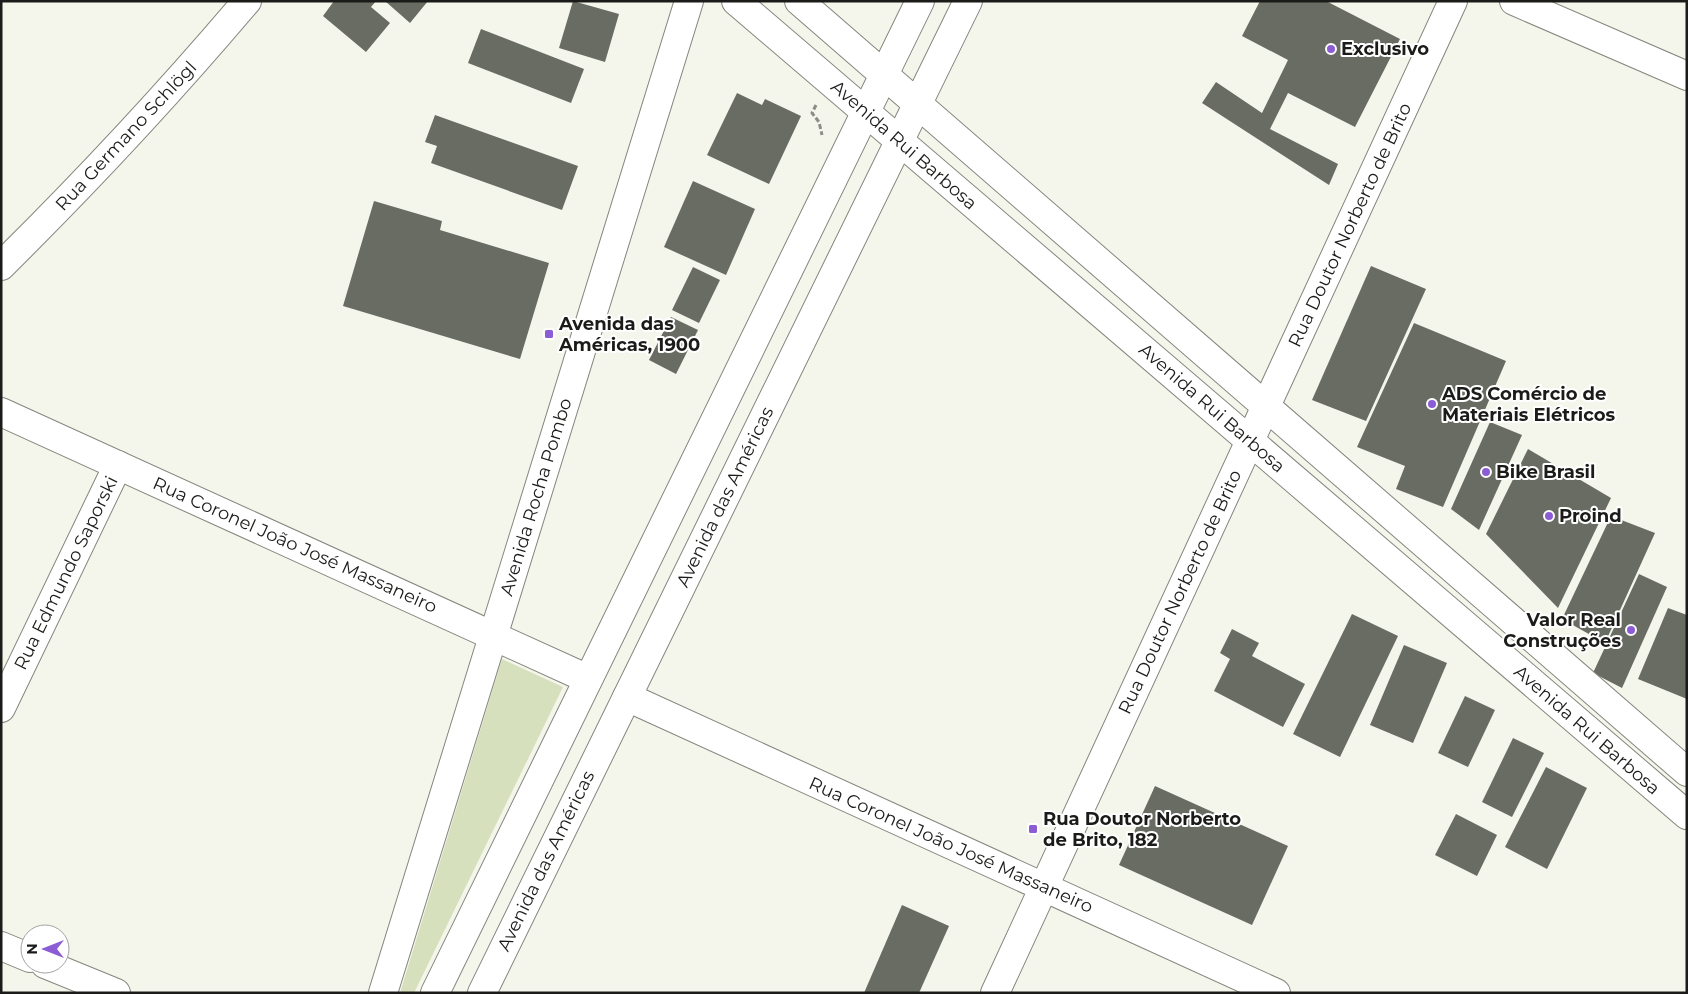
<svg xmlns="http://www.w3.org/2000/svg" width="1688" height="994" font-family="Montserrat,sans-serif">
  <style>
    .green { fill: #d7e0bd }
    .building { fill: #696c63 }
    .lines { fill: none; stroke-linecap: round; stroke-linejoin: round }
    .minor-casing { stroke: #84867d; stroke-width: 30 }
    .major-casing { stroke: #84867d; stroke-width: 30 }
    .path { stroke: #8c8d87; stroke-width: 3; stroke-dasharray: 5 2.5; stroke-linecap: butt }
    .minor { stroke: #fff; stroke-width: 28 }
    .major { stroke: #fff; stroke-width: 28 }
    .poi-dot { fill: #8c5cd5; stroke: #fff; stroke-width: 2 }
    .labels { text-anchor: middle; stroke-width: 4; stroke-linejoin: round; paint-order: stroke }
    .poi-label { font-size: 18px; font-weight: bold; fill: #1b1c19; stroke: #fff; text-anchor: start }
    .street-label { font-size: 18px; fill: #1b1c19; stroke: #fff }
  </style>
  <rect width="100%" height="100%" fill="#f4f6ec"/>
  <path class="green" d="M502,659L563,687L414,993H400Z"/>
  <g class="building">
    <path d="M334,1H376L371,7L390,23L366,52L323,16Z"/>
    <path d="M385,1H428L410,23Z"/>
    <path d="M573,1L619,14L605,62L559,48Z"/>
    <path d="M1260,1H1326L1400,39L1355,127L1288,93L1270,129L1338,164L1329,185L1202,103L1216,82L1262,113L1288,60L1242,36Z"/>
    <path d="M481,29L584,69L571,103L468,63Z"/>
    <path d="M737,93L762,105L765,99L801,116L769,184L707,155Z"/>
    <path d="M435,115L578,166L562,210L431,163L437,146L425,142Z"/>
    <path d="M693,181L755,209L726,275L664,247Z"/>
    <path d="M374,201L442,221L440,230L549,263L520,359L343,306Z"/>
    <path d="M1371,266L1426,289L1366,421L1312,400Z"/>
    <path d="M693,267L720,280L699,323L672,310Z"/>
    <path d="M671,317L698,330L676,374L649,360Z"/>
    <path d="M1414,323L1506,361L1443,507L1396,489L1405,466L1357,447Z"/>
    <path d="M1490,422L1522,435L1479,530L1451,509Z"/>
    <path d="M1528,449L1611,498L1558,608L1486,534Z"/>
    <path d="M1611,516L1655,533L1605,643L1562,619Z"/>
    <path d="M1639,574L1667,587L1622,688L1593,673Z"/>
    <path d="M1668,608L1687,615V699L1638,679Z"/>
    <path d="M1352,614L1398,636L1340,757L1293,734Z"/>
    <path d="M1232,629L1259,643L1252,656L1305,684L1283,727L1214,691L1230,659L1220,653Z"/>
    <path d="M1404,645L1447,663L1413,743L1370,725Z"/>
    <path d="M1465,696L1495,710L1468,767L1438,753Z"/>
    <path d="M1513,738L1544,753L1512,817L1482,802Z"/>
    <path d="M1546,767L1587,788L1547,869L1505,847Z"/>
    <path d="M1155,786L1288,846L1252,925L1119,865Z"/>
    <path d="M1456,814L1497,835L1477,876L1435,855Z"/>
    <path d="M902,905L949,926L919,993H864Z"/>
  </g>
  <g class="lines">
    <g class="minor-casing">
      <g id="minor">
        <path d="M1,266C87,181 169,93 247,1"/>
        <path d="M1,412L588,679"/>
        <path d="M627,697L1276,993"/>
        <path d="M1,708L118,465"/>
        <path d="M1,946L30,958"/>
        <path d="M45,964L116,993"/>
        <path d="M995,993L1453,1"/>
      </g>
    </g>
    <g class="major-casing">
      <g id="major">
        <path d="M736,1L1687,815"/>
        <path d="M799,1L1687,772"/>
        <path d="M1514,1L1687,76"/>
        <path d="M383,993L689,1"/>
        <path d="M435,993L920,1"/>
        <path d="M482,993L968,1"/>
      </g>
    </g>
    <path class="path" d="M816,105L812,113L819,122L822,135"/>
    <use href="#minor" class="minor"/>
    <use href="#major" class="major"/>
  </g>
  <g class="poi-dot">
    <circle cx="1331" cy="49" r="5"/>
    <rect x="544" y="329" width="10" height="10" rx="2.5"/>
    <circle cx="1432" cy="404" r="5"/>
    <circle cx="1486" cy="472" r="5"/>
    <circle cx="1549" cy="516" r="5"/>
    <circle cx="1631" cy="630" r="5"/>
    <rect x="1028" y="824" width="10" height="10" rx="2.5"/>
  </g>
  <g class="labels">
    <g class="poi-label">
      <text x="1341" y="55">Exclusivo</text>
      <text x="559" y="330">Avenida das<tspan x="559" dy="21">Américas, 1900</tspan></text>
      <text x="1442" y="400">ADS Comércio de<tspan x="1442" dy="21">Materiais Elétricos</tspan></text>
      <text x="1496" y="478">Bike Brasil</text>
      <text x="1559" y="522">Proind</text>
      <text x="1621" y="626" text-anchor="end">Valor Real<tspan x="1621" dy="21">Construções</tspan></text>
      <text x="1043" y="825">Rua Doutor Norberto<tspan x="1043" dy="21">de Brito, 182</tspan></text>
    </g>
    <g class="street-label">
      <text transform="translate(126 136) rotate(-47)" y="6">Rua Germano Schlögl</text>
      <text transform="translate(904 145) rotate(41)" y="6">Avenida Rui Barbosa</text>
      <text transform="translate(1350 225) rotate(-65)" y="6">Rua Doutor Norberto de Brito</text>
      <text transform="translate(1212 408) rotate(41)" y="6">Avenida Rui Barbosa</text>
      <text transform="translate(536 497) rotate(-73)" y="6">Avenida Rocha Pombo</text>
      <text transform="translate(725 497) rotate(-64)" y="6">Avenida das Américas</text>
      <text transform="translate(295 545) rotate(24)" y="6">Rua Coronel João José Massaneiro</text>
      <text transform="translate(66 573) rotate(-64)" y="6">Rua Edmundo Saporski</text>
      <text transform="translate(1180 592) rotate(-65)" y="6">Rua Doutor Norberto de Brito</text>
      <text transform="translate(1587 730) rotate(41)" y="6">Avenida Rui Barbosa</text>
      <text transform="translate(951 845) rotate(24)" y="6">Rua Coronel João José Massaneiro</text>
      <text transform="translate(546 861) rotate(-64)" y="6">Avenida das Américas</text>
    </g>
  </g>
  <rect width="1688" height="994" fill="none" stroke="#1b1c19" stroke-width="5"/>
  <g transform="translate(45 949) rotate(270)"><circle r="24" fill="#ffffff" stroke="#a4a4a3"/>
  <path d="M0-4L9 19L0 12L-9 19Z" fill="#8c5cd5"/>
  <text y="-8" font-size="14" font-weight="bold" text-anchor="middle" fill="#1b1c19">N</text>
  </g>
</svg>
